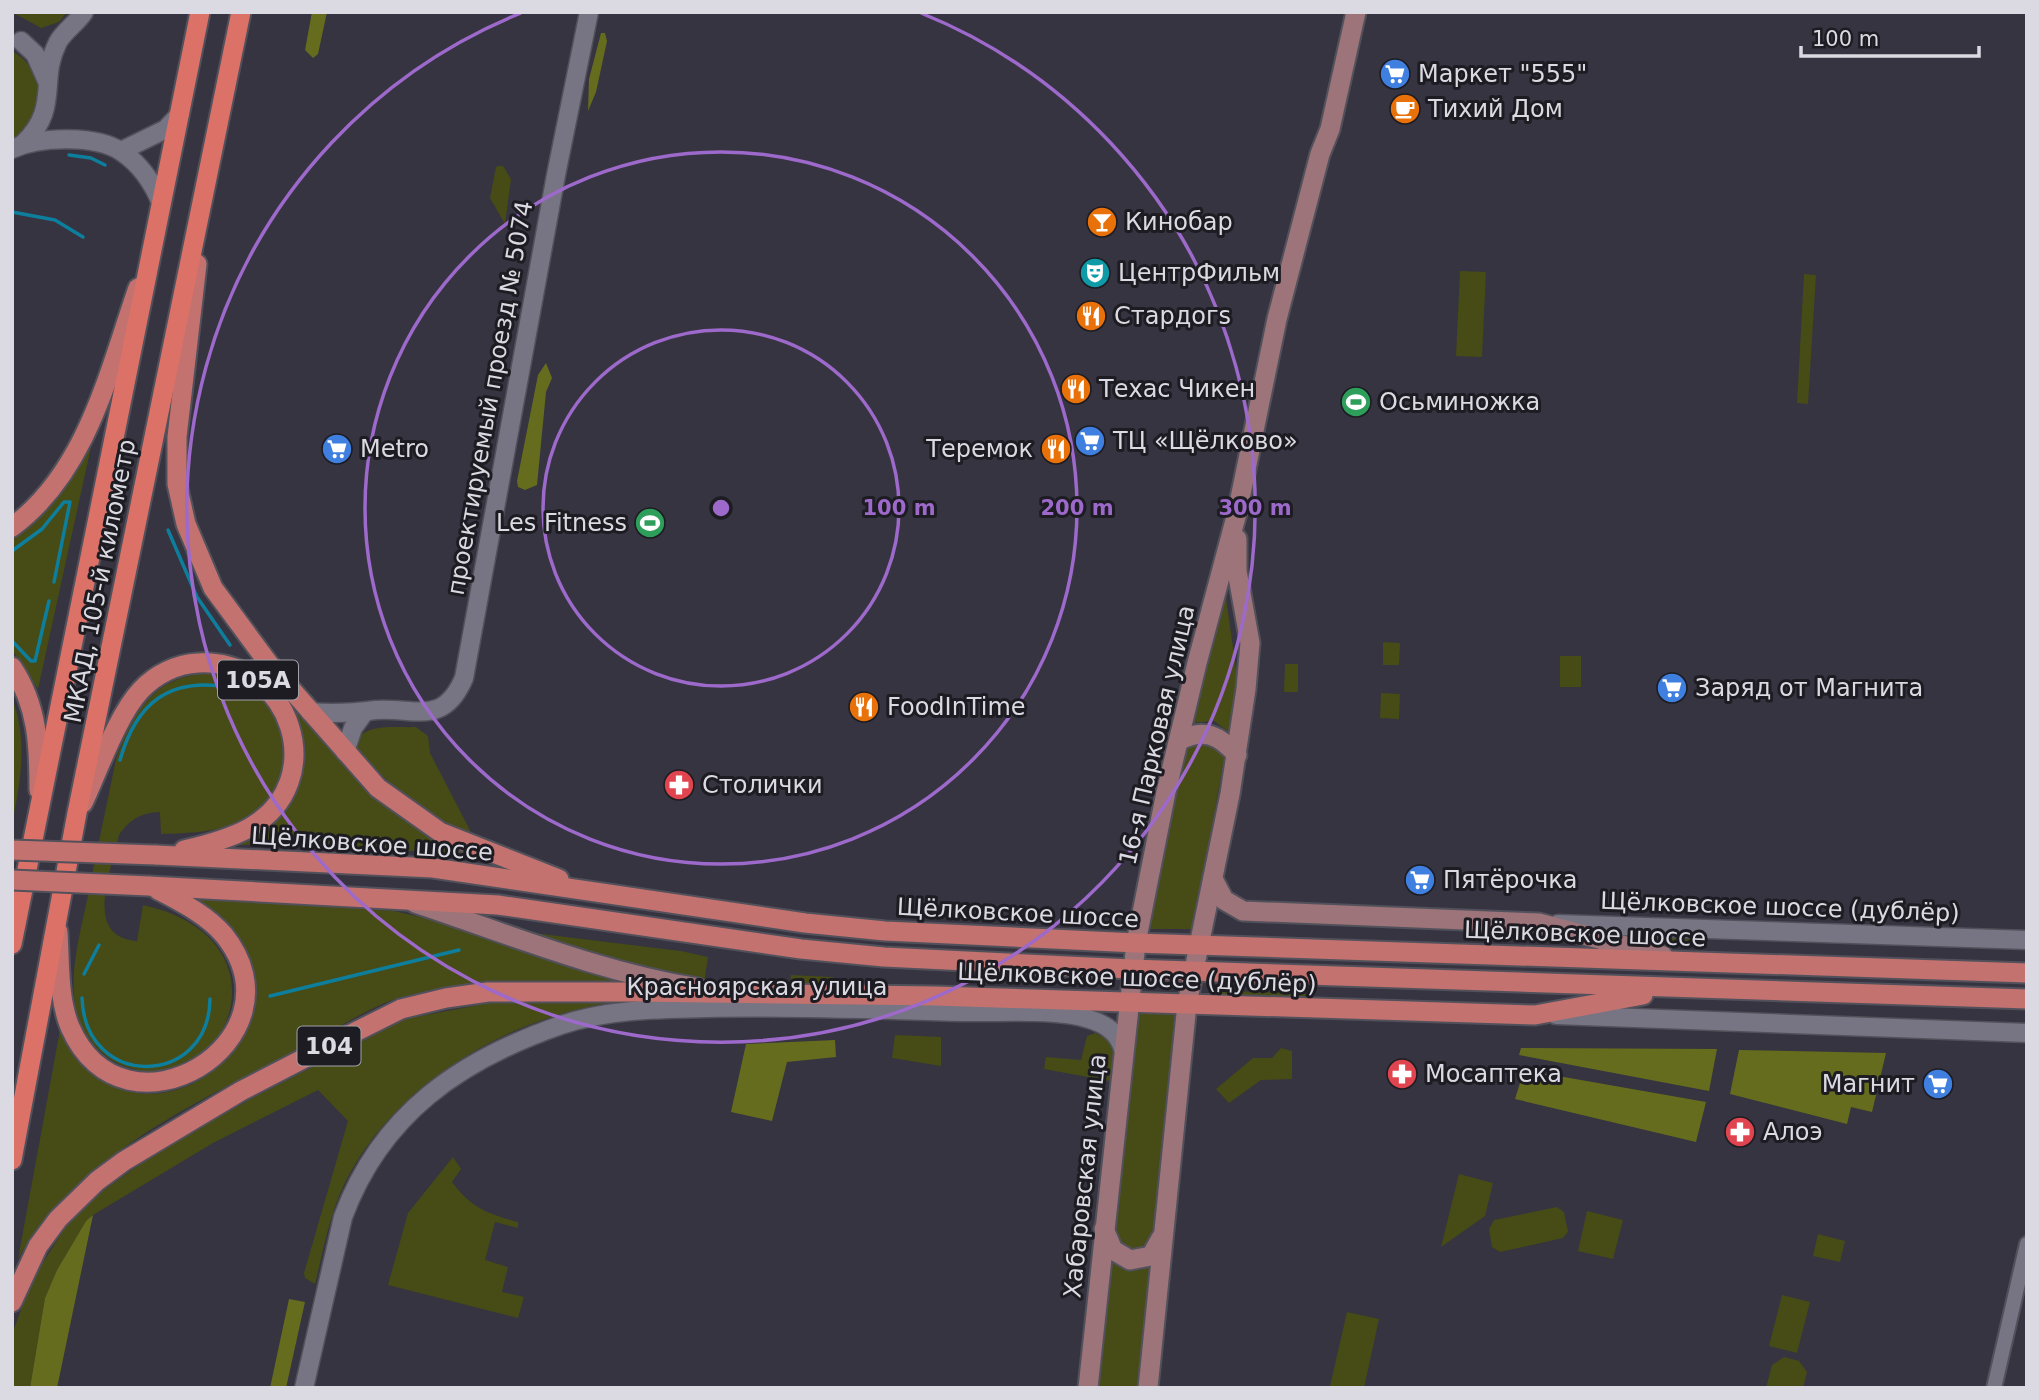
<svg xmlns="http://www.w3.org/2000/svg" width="2039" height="1400" font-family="'DejaVu Sans',sans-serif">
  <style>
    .green { fill: #474b16 }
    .forest { fill: #666c1d }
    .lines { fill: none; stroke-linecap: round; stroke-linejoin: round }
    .stream { stroke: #0e7e9d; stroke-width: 3.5 }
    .minor-casing { stroke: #52515b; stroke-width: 18 }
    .tertiary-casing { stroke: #52515b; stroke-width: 21 }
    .secondary-casing { stroke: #52515b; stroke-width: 23 }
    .primary-casing { stroke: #52515b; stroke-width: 23 }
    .trunk-casing { stroke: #52515b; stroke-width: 23 }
    .minor { stroke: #777583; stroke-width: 14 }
    .tertiary { stroke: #777583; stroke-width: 18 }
    .secondary { stroke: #9d7479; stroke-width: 19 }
    .primary { stroke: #c3726f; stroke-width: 19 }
    .trunk { stroke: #dc7168; stroke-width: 19 }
    .primary-bridge-casing { stroke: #52515b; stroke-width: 23; stroke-linecap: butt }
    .primary-bridge { stroke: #c3726f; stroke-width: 19 }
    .ring { fill: none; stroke: #9d69cb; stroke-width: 3.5 }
    .labels { text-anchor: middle; stroke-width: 6; stroke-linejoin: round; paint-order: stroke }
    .shield { fill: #1d1c22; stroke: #a2a1a8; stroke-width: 2 }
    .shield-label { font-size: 23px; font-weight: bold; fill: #dbdae2 }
    .poi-label { font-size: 24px; fill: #dbdae2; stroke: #1d1c22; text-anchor: start }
    .street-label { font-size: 24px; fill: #dbdae2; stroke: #1d1c22 }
    .centre { fill: #9d69cb; stroke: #1d1c22; stroke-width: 3.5 }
    .ring-label { font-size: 21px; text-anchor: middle; font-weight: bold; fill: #9d69cb; stroke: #1d1c22; stroke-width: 6; stroke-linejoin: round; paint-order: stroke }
  </style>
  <rect width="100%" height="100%" fill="#353440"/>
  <g class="green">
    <path d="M12,12H67L59,22L41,28Z"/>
    <path d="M12,51C39,65 48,102 29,128C25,133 17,138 12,142Z"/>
    <path d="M499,166H503L511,179L505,224L490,198L496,167Z"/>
    <path d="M1460,271L1486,272L1482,357L1456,356Z"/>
    <path d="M1804,274L1816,275L1808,404L1797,403Z"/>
    <path d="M91,447L38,689L12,650V540C47,515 69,483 91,447Z"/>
    <path d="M1226,598L1237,676L1233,735L1214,721L1189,723Z"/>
    <path d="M1383,642L1400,643L1399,665H1383Z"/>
    <rect x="1560" y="656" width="21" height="31"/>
    <path d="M1285,664H1298V692H1284Z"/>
    <path d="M209,673C285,685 315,777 245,818C220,833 189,833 161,834L160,812C141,813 130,819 119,835C112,869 82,937 137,941L143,905C301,940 221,1113 117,1063C97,1053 81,1032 76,1010C68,972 81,931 88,895C97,849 107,804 116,759C135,711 152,677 209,673Z"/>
    <path d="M1381,693L1400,694L1399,719L1380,718Z"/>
    <path d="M12,698C28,740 21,780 12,823Z"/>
    <path d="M295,709C350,774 386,817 465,854L291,844L236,845C295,819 317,770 295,709Z"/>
    <path d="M416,727L428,736L430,753L473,836C424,813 388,785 352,745C365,722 392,728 416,727Z"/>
    <path d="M1206,741L1225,753L1194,929H1147L1185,750L1195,743Z"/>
    <path d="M190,897L394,911L429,919L618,981C544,981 474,979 402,997C370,1006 337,1029 307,1045C206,1098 76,1154 18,1259L60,1030C144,1196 365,997 190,897Z"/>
    <path d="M1513,929L1535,931L1579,942H1545L1513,937Z"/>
    <path d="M525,932L681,951L708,957L704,983L670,979Z"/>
    <path d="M1631,933L1689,935L1692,945L1633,937L1629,935Z"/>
    <path d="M791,975L832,977L843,982L845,987L790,984Z"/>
    <path d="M1225,991L1305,993V1001L1209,999L1213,993Z"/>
    <path d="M489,1003H609C503,1020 390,1087 343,1187C329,1217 323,1252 315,1284L305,1278L304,1273L348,1121L318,1090L213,1143L93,1215L86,1221L57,1270L45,1298L30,1388H12V1334L32,1280L66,1226L104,1190L157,1152L247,1101L405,1019Z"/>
    <path d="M1134,1010L1178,1012L1154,1240L1137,1250L1123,1247L1112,1236Z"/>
    <path d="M1095,1033L1115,1043V1082L1044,1069L1046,1057L1081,1060L1087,1036Z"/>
    <path d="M895,1035L941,1037V1066L892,1058Z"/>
    <path d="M1281,1048L1292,1051V1079L1261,1080L1229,1103L1216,1089L1253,1058H1272Z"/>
    <path d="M453,1157L461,1169L452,1182C470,1207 488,1214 518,1222V1228L495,1222L485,1260L508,1267L502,1292L524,1297L518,1318L388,1285L408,1213Z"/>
    <path d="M1459,1174L1493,1183L1485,1216L1441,1247Z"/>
    <path d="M1557,1207L1564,1212L1568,1232L1563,1238L1500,1252L1492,1247L1489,1229L1494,1220Z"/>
    <path d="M1587,1211L1623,1220L1613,1259L1578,1251Z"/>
    <path d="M1818,1234L1845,1241L1840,1262L1813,1256Z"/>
    <path d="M1110,1257L1126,1270H1141L1152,1261L1139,1388H1097Z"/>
    <path d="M1782,1295L1810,1302L1797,1353L1769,1346Z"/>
    <path d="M1347,1312L1379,1319L1364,1388L1330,1386Z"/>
    <path d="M1784,1357L1799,1361L1807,1372L1803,1388H1766L1772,1365Z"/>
  </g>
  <g class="forest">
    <path d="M312,12H327L318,54L313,58L305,50Z"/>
    <path d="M601,33H605L607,41L596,92L588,111L589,79Z"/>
    <path d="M546,363L552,378L546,392L537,485L525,490L518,487L517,481L538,375Z"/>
    <path d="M835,1040L836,1057L787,1062L772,1121L731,1112L746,1044Z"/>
    <path d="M1521,1048L1717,1049L1709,1091L1519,1055Z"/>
    <path d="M1739,1050L1886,1053L1872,1112L1851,1107L1847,1124L1730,1094Z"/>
    <path d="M1524,1070L1706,1102L1696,1142L1515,1099Z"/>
    <path d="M93,1215L57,1388H30L45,1298L57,1270L86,1221Z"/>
    <path d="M289,1299L305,1302L286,1388H270Z"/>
  </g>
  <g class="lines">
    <g class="stream">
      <path d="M69,155L91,158L105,165"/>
      <path d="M12,212L55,220L83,237"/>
      <path d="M168,530L197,597L230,645"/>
      <path d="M12,551L42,529L64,502H70L54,582"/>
      <path d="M12,641L31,661H35L49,601"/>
      <path d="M120,760C136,704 168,677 228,687"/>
      <path d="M84,974L99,945"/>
      <path d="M270,996L459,950"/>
      <path d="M82,998C85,1090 209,1088 210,999"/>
    </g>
    <g class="minor-casing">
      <path id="minor" d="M1994,1388L2027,1244"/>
    </g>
    <g class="tertiary-casing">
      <g id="tertiary">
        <path d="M21,41L35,54L47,81"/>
        <path d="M23,144C61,107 38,81 58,42C64,31 77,23 84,12"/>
        <path d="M12,149C40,136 97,135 122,152C141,165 153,183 161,203"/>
        <path d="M121,151L166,129L180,114"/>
        <path d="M310,712C333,714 353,713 376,710C415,707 443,727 464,678L556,175L589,12"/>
        <path d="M345,752L353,728L364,713"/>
        <path d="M1558,924L2027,940"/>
        <path d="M1556,1015L2027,1033"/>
        <path d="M304,1388L343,1217C381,1114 460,1060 561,1025C609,1009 658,1009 708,1008C793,1006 878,1010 962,1012C997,1013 1058,1008 1089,1019C1105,1024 1118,1032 1123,1049"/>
      </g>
    </g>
    <g class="secondary-casing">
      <g id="secondary">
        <path d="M1180,740C1204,728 1219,735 1237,755"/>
        <path d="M1213,879L1224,900L1243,911L1539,923L1663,956"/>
        <path d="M415,903C508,934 600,972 698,988"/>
        <path d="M1104,1229L1113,1250L1130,1260L1151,1256L1161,1238"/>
        <path d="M1088,1388L1136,943L1166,792L1197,663L1237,513L1277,319L1320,154L1330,129L1356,12"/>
        <path d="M1148,1388L1187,1004L1230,794L1246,689L1250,643L1237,571V539"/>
      </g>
    </g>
    <g class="primary-casing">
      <g id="primary">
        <path d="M197,264L177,437V484L186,524L213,588L269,664L378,788L440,832L559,879"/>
        <path d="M12,527C87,472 109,371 138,288"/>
        <path d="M12,667C38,706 39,746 39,790"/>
        <path d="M83,803C98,771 118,714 141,690C156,674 177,664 198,663C291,658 332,782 249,828C229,839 206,845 184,850"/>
        <path d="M156,855L433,868L805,923L885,931L1136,943L2027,973"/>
        <path d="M149,886L498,905L801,949L884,957L1131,969L2027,999"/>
        <path d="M58,932C60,963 58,998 70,1027C124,1152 308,1040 224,935C207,915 181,902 158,890"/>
        <path d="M12,1302L38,1246L58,1219L97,1181L124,1161L241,1091L357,1031L401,1009L446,998L488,992H633L935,996L1535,1015L1643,995"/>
      </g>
    </g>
    <g class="trunk-casing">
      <g id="trunk">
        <path d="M12,944L200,12"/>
        <path d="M12,1160L77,813L241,12"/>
      </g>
    </g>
    <use href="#minor" class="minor"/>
    <use href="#tertiary" class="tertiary"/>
    <use href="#secondary" class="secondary"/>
    <use href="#primary" class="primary"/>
    <use href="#trunk" class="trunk"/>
    <g class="primary-bridge-casing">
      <g id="primary-bridge">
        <path d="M12,850L156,855"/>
        <path d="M12,880L149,886"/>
      </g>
    </g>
    <use href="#primary-bridge" class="primary-bridge"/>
  </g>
  <g class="ring">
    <circle cx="721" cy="508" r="178"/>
    <circle cx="721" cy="508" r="356"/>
    <path d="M921 13A534 534 0 1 1 521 13"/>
  </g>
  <defs>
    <g id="supermarket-disc" transform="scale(1.575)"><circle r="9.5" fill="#3f7fe0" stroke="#1d1c22"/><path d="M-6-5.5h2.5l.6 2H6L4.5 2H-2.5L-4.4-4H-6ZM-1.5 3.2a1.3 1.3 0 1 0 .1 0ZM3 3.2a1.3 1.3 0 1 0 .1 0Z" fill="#fff"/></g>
    <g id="cafe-disc" transform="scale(1.575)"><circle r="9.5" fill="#e8710a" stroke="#1d1c22"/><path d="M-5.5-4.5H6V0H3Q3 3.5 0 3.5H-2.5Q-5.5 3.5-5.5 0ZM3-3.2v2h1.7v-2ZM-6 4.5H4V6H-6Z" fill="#fff"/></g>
    <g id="bar-disc" transform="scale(1.575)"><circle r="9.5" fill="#e8710a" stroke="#1d1c22"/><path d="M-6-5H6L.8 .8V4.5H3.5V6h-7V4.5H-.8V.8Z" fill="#fff"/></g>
    <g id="theatre-disc" transform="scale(1.575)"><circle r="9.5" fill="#0f9aa8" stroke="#1d1c22"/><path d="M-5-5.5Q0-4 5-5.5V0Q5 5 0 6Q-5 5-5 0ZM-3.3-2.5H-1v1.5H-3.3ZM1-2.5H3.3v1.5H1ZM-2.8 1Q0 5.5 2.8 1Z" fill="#fff"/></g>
    <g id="restaurant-disc" transform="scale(1.575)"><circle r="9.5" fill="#e8710a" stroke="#1d1c22"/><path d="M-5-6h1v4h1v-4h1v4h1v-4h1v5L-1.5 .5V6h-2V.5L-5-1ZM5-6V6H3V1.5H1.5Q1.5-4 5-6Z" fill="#fff"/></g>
    <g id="stadium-disc" transform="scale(1.575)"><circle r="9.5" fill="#2e9e5b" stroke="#1d1c22"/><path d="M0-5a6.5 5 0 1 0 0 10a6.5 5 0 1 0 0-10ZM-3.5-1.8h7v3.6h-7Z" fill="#fff"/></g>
    <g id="pharmacy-disc" transform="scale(1.575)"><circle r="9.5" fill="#e0444e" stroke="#1d1c22"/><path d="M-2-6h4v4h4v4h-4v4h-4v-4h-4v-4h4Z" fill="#fff"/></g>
  </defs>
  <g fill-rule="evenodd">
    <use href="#supermarket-disc" x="1395" y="74"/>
    <use href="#cafe-disc" x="1405" y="109"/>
    <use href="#bar-disc" x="1102" y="222"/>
    <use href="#theatre-disc" x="1095" y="273"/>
    <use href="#restaurant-disc" x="1091" y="316"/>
    <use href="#restaurant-disc" x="1076" y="389"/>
    <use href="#stadium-disc" x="1356" y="402"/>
    <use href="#supermarket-disc" x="1090" y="441"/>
    <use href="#supermarket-disc" x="337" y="449"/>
    <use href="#restaurant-disc" x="1056" y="449"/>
    <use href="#stadium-disc" x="650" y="523"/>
    <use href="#supermarket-disc" x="1672" y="688"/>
    <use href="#restaurant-disc" x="864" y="707"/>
    <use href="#pharmacy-disc" x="679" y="785"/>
    <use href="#supermarket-disc" x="1420" y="880"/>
    <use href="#pharmacy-disc" x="1402" y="1074"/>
    <use href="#supermarket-disc" x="1938" y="1084"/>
    <use href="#pharmacy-disc" x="1740" y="1132"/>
  </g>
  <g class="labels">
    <g class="shield">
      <rect x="218" y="660.5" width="80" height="39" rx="5"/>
      <rect x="297.5" y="1026.5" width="63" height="39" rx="5"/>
    </g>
    <g class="shield-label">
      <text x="258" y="688">105A</text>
      <text x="329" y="1054">104</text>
    </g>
    <g class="poi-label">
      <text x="1418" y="82">Маркет "555"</text>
      <text x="1428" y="117">Тихий Дом</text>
      <text x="1125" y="230">Кинобар</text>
      <text x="1118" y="281">ЦентрФильм</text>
      <text x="1114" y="324">Стардогs</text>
      <text x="1099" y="397">Техас Чикен</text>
      <text x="1379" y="410">Осьминожка</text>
      <text x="1113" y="449">ТЦ «Щёлково»</text>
      <text x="360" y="457">Metro</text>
      <text x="1033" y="457" text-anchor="end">Теремок</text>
      <text x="627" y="531" text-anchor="end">Les Fitness</text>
      <text x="1695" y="696">Заряд от Магнита</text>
      <text x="887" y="715">FoodInTime</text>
      <text x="702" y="793">Столички</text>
      <text x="1443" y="888">Пятёрочка</text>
      <text x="1425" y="1082">Мосаптека</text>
      <text x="1915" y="1092" text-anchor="end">Магнит</text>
      <text x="1763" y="1140">Алоэ</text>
    </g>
    <g class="street-label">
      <text transform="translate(490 398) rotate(-80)" y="8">проектируемый проезд № 5074</text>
      <text transform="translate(100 581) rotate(-79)" y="8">МКАД, 105-й километр</text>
      <text transform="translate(1157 735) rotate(-77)" y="8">16-я Парковая улица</text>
      <text transform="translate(372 844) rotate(4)" y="8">Щёлковское шоссе</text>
      <text transform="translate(1780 907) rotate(2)" y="8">Щёлковское шоссе (дублёр)</text>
      <text transform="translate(1018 913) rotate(3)" y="8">Щёлковское шоссе</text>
      <text transform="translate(1585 934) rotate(2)" y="8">Щёлковское шоссе</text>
      <text transform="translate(1137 978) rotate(2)" y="8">Щёлковское шоссе (дублёр)</text>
      <text x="757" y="995">Красноярская улица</text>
      <text transform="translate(1085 1176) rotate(-84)" y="8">Хабаровская улица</text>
    </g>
  </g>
  <circle cx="721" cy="508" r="10" class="centre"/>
  <g class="ring-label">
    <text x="899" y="515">100 m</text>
    <text x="1077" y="515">200 m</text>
    <text x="1255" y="515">300 m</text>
  </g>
  <rect width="2039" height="1400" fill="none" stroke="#dbdae2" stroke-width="28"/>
  <path d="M1801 46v10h178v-10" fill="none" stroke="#dbdae2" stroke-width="3.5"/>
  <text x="1812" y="46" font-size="21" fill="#dbdae2" stroke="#1d1c22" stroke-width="5" paint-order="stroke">100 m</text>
</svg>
